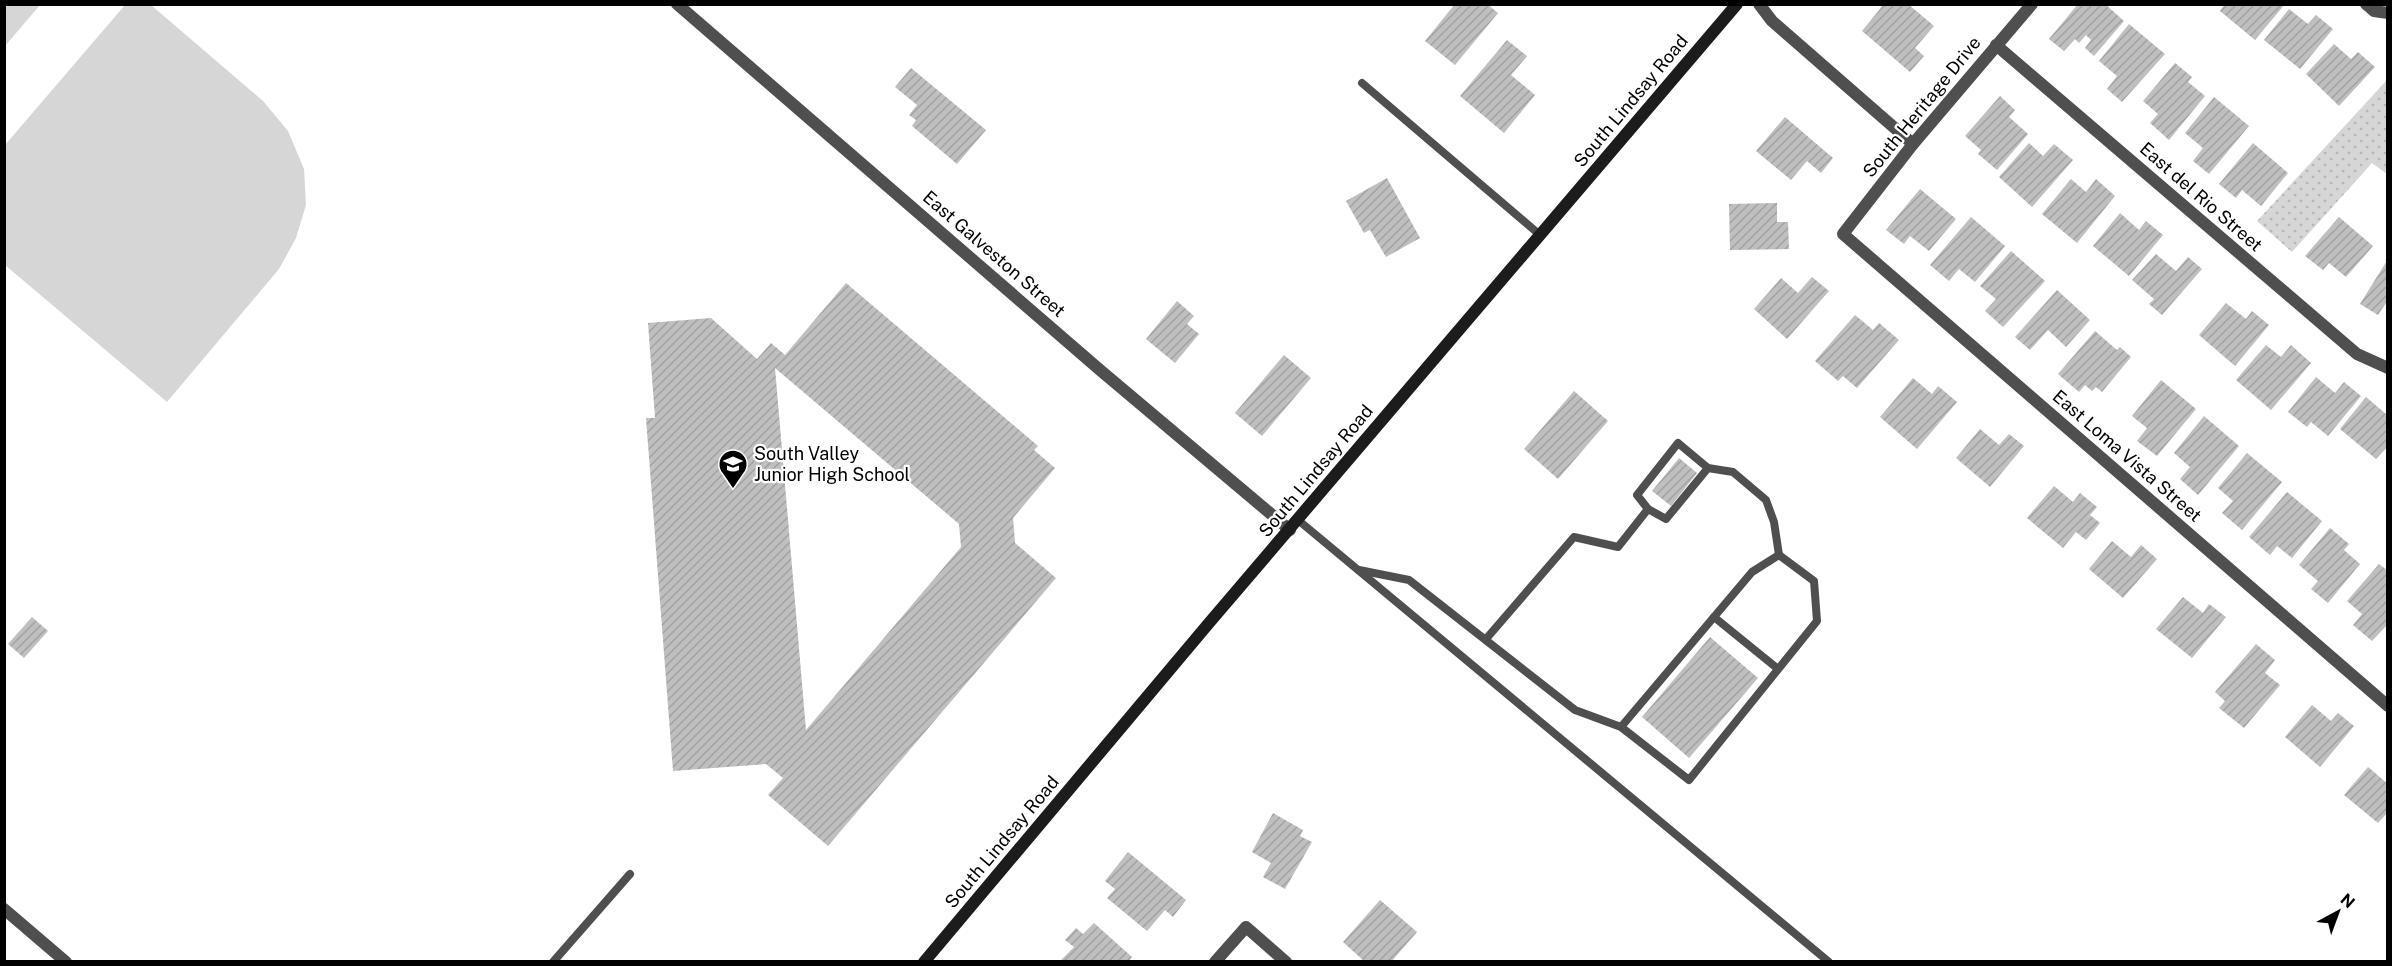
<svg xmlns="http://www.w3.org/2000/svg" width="2392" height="966" font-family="'Public Sans',sans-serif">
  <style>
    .park { fill: url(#park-dots) }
    .pitch { fill: #d6d6d6 }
    .building { fill: url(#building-hatch); fill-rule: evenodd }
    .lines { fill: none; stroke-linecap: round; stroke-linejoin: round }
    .lane { stroke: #4f4f4f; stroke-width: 8 }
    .street { stroke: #4f4f4f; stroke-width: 12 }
    .secondary { stroke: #1c1c1c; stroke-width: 12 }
    .labels { text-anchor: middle; stroke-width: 4.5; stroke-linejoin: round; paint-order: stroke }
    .street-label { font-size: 18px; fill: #000; stroke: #fff }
    .poi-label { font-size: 18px; fill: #000; stroke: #fff; text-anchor: start }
  </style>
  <defs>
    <pattern id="park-dots" width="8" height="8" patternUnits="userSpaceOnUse" patternTransform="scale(1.5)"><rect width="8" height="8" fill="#d6d6d6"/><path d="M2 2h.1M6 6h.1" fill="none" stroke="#b6b6b6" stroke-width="1.8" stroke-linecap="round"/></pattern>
    <pattern id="building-hatch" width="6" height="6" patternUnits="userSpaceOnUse" patternTransform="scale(1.5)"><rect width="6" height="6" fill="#bfbfbf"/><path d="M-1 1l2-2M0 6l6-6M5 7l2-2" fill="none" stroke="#a2a2a2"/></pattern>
  </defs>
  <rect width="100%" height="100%" fill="#fff"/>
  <path class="park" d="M2387,80V174L2372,163L2292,252L2257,221Z"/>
  <g class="pitch">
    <path d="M5,4L40,5L5,46L4,5Z"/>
    <path d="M125,5H151L263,101L288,131L304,169L306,205L296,238L279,269L167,402L5,265V145Z"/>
  </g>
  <g class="building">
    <path d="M1455,4H1487L1498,13L1455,65L1425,41Z"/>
    <path d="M1884,4H1908L1934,26L1915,48L1924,56L1910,72L1862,31Z"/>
    <path d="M2078,4H2105L2124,21L2094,56L2085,48L2091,40L2086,35L2079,43L2075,39L2064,51L2049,39Z"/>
    <path d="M2225,4H2285L2255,40L2220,11Z"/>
    <path d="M2289,9L2308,24L2316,15L2333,29L2300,69L2264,40Z"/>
    <path d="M2129,24L2165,54L2122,102L2107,89L2117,76L2099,61Z"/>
    <path d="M1507,40L1527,56L1511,75L1535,95L1504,133L1460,96Z"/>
    <path d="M2334,44L2351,59L2358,52L2375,67L2339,106L2306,74Z"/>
    <path d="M2175,63L2192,77L2188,82L2205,96L2169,140L2150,123L2158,114L2143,101Z"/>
    <path d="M911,68L986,130L957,164L912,126L916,120L909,115L917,105L895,87Z"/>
    <path d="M2000,96L2015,110L2009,117L2028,134L1997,170L1978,154L1981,150L1965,136Z"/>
    <path d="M2214,97L2249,126L2209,174L2193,161L2203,148L2185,133Z"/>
    <path d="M1785,117L1833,158L1821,173L1807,161L1791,180L1756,151Z"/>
    <path d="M2029,143L2043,156L2054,144L2073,160L2032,207L1999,177Z"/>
    <path d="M2253,143L2288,173L2261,206L2242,190L2236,198L2219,184Z"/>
    <path d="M1387,178L1420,238L1386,257L1370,230L1364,233L1346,201Z"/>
    <path d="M2071,179L2086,192L2096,179L2115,196L2077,243L2042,214Z"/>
    <path d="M1920,189L1956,219L1929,251L1910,236L1904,244L1886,230Z"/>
    <path d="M1777,203V222H1788L1789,249L1730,250L1729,204Z"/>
    <path d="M2120,213L2139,230L2146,221L2163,235L2129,276L2093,246Z"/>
    <path d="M1971,217L2005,246L1975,282L1959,269L1949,281L1930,265Z"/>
    <path d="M2339,217L2373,246L2346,277L2329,263L2323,270L2305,256Z"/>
    <path d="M2011,251L2045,281L2003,327L1985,311L1996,299L1980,286Z"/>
    <path d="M2156,254L2176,271L2188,257L2202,269L2162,315L2149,304L2154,299L2132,280Z"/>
    <path d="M2388,259V300L2378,315L2360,304Z"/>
    <path d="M1812,277L1829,291L1787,339L1754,309L1781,278L1798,293Z"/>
    <path d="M846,283L1038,446L1034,450L1055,468L1013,518L1015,543L1056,578L828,846L768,795L783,778L766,764L673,771L646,418H655L648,323L711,318L757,359L771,343L785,355ZM775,368L959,524L961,547L806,730Z"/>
    <path d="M2057,290L2090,320L2066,347L2048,330L2030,350L2015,337Z"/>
    <path d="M1177,301L1194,316L1187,324L1199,334L1175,363L1146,339Z"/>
    <path d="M2226,303L2246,319L2252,311L2269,325L2235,366L2199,335Z"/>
    <path d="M1855,315L1873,330L1879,323L1899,340L1857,388L1843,376L1838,381L1815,361Z"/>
    <path d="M2095,331L2117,350L2120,347L2131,357L2102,392L2096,387L2092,391L2085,385L2079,392L2058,374Z"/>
    <path d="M2266,345L2281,357L2291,345L2311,363L2271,410L2236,380Z"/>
    <path d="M1284,355L1311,378L1262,436L1235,413Z"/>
    <path d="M2316,377L2335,393L2344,382L2361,396L2328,436L2311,422L2307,427L2288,412Z"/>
    <path d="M1913,378L1932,394L1938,386L1957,402L1917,449L1880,417Z"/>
    <path d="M2161,380L2196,409L2157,456L2137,441L2147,428L2132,416Z"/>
    <path d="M1574,391L1608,421L1558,479L1524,449Z"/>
    <path d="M2366,397L2386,414L2388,412V446L2376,459L2340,429Z"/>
    <path d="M2204,416L2239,446L2198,495L2180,479L2190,467L2174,453Z"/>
    <path d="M1980,429L1999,445L2009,434L2024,446L1990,487L1956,458Z"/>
    <path d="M2247,453L2282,482L2242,530L2222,513L2233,501L2218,488Z"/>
    <path d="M1679,458L1697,473L1671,506L1652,491Z"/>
    <path d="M2054,486L2073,502L2080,493L2097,507L2090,515L2100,523L2086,540L2076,532L2063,548L2027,518Z"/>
    <path d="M2287,492L2322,521L2292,558L2277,546L2270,555L2249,537Z"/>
    <path d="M2330,528L2349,544L2344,550L2360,564L2328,603L2311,589L2318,581L2299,565Z"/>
    <path d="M2112,541L2131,557L2141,545L2157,559L2123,598L2089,569Z"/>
    <path d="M2379,564L2388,571V624L2372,641L2353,625L2362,614L2347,601Z"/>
    <path d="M2183,597L2203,613L2209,604L2226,617L2192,658L2156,629Z"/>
    <path d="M32,617L48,631L24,658L8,644Z"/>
    <path d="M1710,637L1758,678L1689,758L1642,717Z"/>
    <path d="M2256,644L2275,660L2265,673L2280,685L2244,728L2219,708L2225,701L2215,692Z"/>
    <path d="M2312,705L2331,721L2338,713L2354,726L2320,767L2285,737Z"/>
    <path d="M2368,767L2388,784V812L2378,823L2344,795Z"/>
    <path d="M1273,813L1303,830L1300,836L1312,842L1285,889L1263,877L1271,863L1252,852Z"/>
    <path d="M1128,852L1186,900L1173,917L1165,910L1147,931L1107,898L1115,889L1105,881Z"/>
    <path d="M1380,900L1417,932L1391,962H1365L1343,942Z"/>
    <path d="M1094,923L1132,957L1128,962L1061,960L1074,947L1065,940L1076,928L1083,934Z"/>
  </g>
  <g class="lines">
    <g class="lane">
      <path d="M1362,83L1540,235"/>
      <path d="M1708,468L1666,519L1648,509L1637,495L1678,443L1708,468L1733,472L1766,500L1774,522L1779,555"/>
      <path d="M1298,520L1829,962"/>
      <path d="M1359,570L1409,580L1575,710L1621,727L1689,780L1817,621L1814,581L1779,555L1752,572L1621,727"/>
      <path d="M1714,617L1778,669"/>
      <path d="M1486,639L1574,537L1618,547L1648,509"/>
      <path d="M553,962L630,874"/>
    </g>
    <g class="street">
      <path d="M677,4L1100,370L1290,530"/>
      <path d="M1759,4L1772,21L1913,144"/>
      <path d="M2032,4L1913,144L1843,234L2388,706"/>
      <path d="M2366,4L2374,11L2388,13"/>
      <path d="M1996,45L2357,354L2388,368"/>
      <path d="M4,909L66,962"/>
      <path d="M1215,962L1246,927L1286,962"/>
    </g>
    <path class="secondary" d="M924,962L1209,623L1737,4"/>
  </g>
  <defs>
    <g id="school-pin" transform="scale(1.5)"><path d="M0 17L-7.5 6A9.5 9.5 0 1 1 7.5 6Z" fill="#000" stroke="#fff"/><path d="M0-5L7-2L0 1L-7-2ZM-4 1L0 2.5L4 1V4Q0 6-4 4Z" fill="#fff"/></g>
  </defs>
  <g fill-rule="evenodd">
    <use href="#school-pin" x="733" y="464"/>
  </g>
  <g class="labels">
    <g class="street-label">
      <text transform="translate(1631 101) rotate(-50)" y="6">South Lindsay Road</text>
      <text transform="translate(1922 107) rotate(-51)" y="6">South Heritage Drive</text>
      <text transform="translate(2201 197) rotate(41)" y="6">East del Rio Street</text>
      <text transform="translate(994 254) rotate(41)" y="6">East Galveston Street</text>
      <text transform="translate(2127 456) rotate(41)" y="6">East Loma Vista Street</text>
      <text transform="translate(1316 471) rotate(-50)" y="6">South Lindsay Road</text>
      <text transform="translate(1002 842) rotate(-50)" y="6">South Lindsay Road</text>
    </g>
    <g class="poi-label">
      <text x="754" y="460">South Valley<tspan x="754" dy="21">Junior High School</tspan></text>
    </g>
  </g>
  <rect width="2392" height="966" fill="none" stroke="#000000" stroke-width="12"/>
  <g transform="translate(2338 912) rotate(41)" stroke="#ffffff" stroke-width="4.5" paint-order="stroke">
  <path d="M0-4.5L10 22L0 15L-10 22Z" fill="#000000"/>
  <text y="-9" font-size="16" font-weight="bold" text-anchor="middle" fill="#000000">N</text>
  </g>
</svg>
